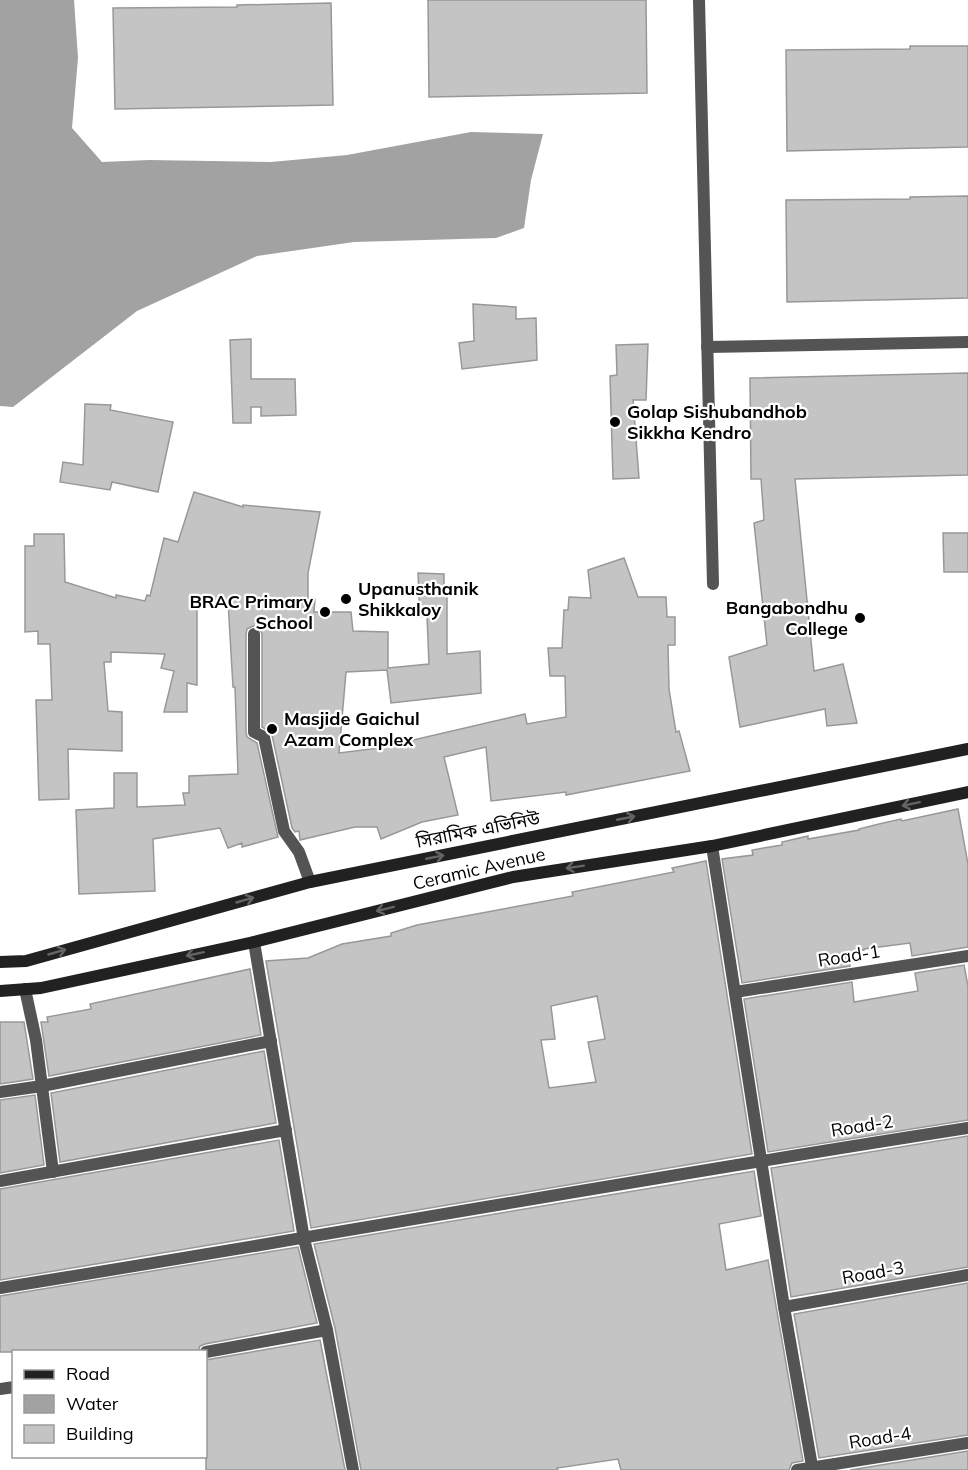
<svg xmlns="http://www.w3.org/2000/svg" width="968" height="1470" font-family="Mulish,'Noto Sans Bengali',sans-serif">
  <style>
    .water { fill: #a2a2a2 }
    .building { fill: #c4c4c4; stroke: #989898; stroke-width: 1.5; fill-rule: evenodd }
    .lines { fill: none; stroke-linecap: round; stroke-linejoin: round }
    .lane { stroke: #545454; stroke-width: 12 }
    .street { stroke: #545454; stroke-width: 12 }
    .secondary { stroke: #212121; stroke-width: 12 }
    .oneway { stroke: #646464 }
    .poi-dot { fill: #000; stroke: #fff; stroke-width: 2 }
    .labels { text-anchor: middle; stroke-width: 4.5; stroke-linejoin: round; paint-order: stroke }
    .poi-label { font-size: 18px; font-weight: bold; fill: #000; stroke: #fff; text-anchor: start }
    .street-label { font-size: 18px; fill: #000; stroke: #fff }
  </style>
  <rect width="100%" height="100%" fill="#fff"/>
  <path class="water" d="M0,0H74L78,58L72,128L102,162L149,160L271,162L347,155L471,132L543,134L531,180L524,228L496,238L354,242L257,256L137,311L13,407L0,406Z"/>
  <g class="building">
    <path d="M428,0H646L647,93L429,97Z"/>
    <path d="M331,3L333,105L115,109L113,8L237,7V5Z"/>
    <path d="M910,46H968V147L787,151L786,50L910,49Z"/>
    <path d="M968,196V298L787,302L786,200L910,199V197Z"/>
    <path d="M473,304L516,307V319L536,318L537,360L462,369L459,343L474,341Z"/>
    <path d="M251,339V379H295L296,415L261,416V407H251V423H233L230,340Z"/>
    <path d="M648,344L646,400H633L639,478L613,479L610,376L617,375L616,345Z"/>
    <path d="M968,373V475L795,479L814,671L843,664L857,723L827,726L825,709L740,727L729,657L767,645L754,523L764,520L761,479H751L750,378Z"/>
    <path d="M85,404L111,405L110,410L173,422L158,492L112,482L110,490L60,482L63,462L83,465Z"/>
    <path d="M194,492L243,507V505L320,512L308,573V599H315L314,612H351L353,631L388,632V668L429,664L427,616L420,617L418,573L444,574V591H447V654L480,651L481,693L391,703L387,670L346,672L339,753L379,748L525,714L527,724L566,717L565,676H550L548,648H562L564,610H568L569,597L591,598L588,570L624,558L638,597H666L667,617H675V645H668L669,689L676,732L679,731L690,771L566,795V792L491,801L486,747L444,757L458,815L422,822L381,839L377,827H355L300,840L299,831L295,832L292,828L272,735L270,732L262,727V634L259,627L253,626L247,629L246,634V732L247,737L257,743L278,837L242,847V843L228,848L220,828L153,839L155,891L79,894L76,810L114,808V773H137V807L185,805L183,793H189V776L238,774L235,687H233L228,601L197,602V685L187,683V712H164L174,671L161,668L165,654L111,652V662H104L108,711L122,712V751L68,749L69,799L39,800L36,700H52L50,644H38V631L25,632V546H34V534H64L65,582L116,598V595L145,601L147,595L150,596L164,538L178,542Z"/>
    <path d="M943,533H968V572H944Z"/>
    <path d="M958,809L968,864V947L912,956L910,943L864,949V950L848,952L850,966L742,983L722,859L753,855L752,850L782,845V842L808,836V839L859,830V829L879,824L901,819L902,821Z"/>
    <path d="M706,861L752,1154L311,1228L266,961L308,958L342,944L391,936V933L417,925L573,896L572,892L674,872L672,868ZM597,996L605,1039L588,1042L596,1082L549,1088L541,1040L555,1039L551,1006Z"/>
    <path d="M964,965L968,986V1120L768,1152L744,999L852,982L854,1002L918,991L915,973Z"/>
    <path d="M250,969L261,1035L49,1076L41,1022H48L47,1017L91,1009L90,1004Z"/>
    <path d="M0,1022H24L33,1079L0,1084Z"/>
    <path d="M264,1051L276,1123L60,1162L51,1093Z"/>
    <path d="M35,1095L44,1165L0,1173V1100Z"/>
    <path d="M968,1136V1267L791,1297L771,1168Z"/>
    <path d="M279,1140L294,1231L0,1280V1189Z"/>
    <path d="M754,1171L761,1216L719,1224L726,1270L768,1260L803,1461L792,1463L789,1470H621L618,1459L557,1468L558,1470H361L335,1328L314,1244Z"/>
    <path d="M298,1247L317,1323L205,1344L200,1346L198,1352H0V1296Z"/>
    <path d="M968,1283V1435L819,1458L794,1314Z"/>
    <path d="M320,1340L345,1470H206V1360Z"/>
    <path d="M968,1451V1470H850Z"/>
  </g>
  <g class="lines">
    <path class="lane" d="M254,634V732L264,737L284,831L299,852L310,882"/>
    <g class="street">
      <path d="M699,0L713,584"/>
      <path d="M707,347L968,342"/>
      <path d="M712,846L784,1307L812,1466"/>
      <path d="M25,989L36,1040L53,1172"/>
      <path d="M735,992L968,956"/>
      <path d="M0,1092L42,1086L271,1041"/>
      <path d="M0,1181L286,1130"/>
      <path d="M0,1288C323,1236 645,1178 968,1128"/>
      <path d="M784,1307L968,1275"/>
      <path d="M327,1330L353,1470"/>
      <path d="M206,1352L327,1330L304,1239L254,942"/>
      <path d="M0,1389L14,1387"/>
      <path d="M797,1470L968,1443"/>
    </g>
    <g class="secondary">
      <path d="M0,962L26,961L310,882L968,749"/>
      <path d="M0,991L41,988L254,942L513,877L712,846L968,792"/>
    </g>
  </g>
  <defs><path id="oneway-shaft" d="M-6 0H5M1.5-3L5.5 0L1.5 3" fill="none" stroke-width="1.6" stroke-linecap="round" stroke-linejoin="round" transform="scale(1.5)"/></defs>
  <g class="oneway">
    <use href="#oneway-shaft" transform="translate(911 804) rotate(168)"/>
    <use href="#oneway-shaft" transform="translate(626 818) rotate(-11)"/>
    <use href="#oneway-shaft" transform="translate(435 857) rotate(-11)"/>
    <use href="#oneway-shaft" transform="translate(575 867) rotate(171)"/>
    <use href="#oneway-shaft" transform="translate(245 900) rotate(-16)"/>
    <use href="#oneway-shaft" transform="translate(385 909) rotate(166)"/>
    <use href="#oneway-shaft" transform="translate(57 952) rotate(-16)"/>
    <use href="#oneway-shaft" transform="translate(195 954) rotate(168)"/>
  </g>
  <g class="poi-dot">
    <circle cx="615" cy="422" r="6"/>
    <circle cx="346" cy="599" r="6"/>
    <circle cx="325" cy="612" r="6"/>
    <circle cx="860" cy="618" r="6"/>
    <circle cx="272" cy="729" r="6"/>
  </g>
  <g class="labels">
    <g class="poi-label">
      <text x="627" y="418">Golap Sishubandhob<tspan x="627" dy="21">Sikkha Kendro</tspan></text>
      <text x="358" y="595">Upanusthanik<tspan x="358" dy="21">Shikkaloy</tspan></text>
      <text x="313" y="608" text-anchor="end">BRAC Primary<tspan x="313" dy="21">School</tspan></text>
      <text x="848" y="614" text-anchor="end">Bangabondhu<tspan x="848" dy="21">College</tspan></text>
      <text x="284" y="725">Masjide Gaichul<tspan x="284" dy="21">Azam Complex</tspan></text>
    </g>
    <g class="street-label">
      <text transform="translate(478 830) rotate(-11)" y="6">সিরামিক এভিনিউ</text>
      <text transform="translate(479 869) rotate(-13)" y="6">Ceramic Avenue</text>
      <text transform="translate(849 956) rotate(-9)" y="6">Road-1</text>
      <text transform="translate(862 1126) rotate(-9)" y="6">Road-2</text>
      <text transform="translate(873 1273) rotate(-10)" y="6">Road-3</text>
      <text transform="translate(880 1438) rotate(-9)" y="6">Road-4</text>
    </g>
  </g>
  <rect x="12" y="1350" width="195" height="108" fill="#ffffff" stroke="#999999" stroke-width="1.5"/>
  <rect x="24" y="1370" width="30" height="9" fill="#212121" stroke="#999999" stroke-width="1.5"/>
  <text x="66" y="1380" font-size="18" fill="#000000">Road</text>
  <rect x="24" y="1395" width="30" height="18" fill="#a2a2a2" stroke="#999999" stroke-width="1.5"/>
  <text x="66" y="1410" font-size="18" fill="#000000">Water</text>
  <rect x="24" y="1425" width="30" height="18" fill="#c4c4c4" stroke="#999999" stroke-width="1.5"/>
  <text x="66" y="1440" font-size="18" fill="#000000">Building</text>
</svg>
